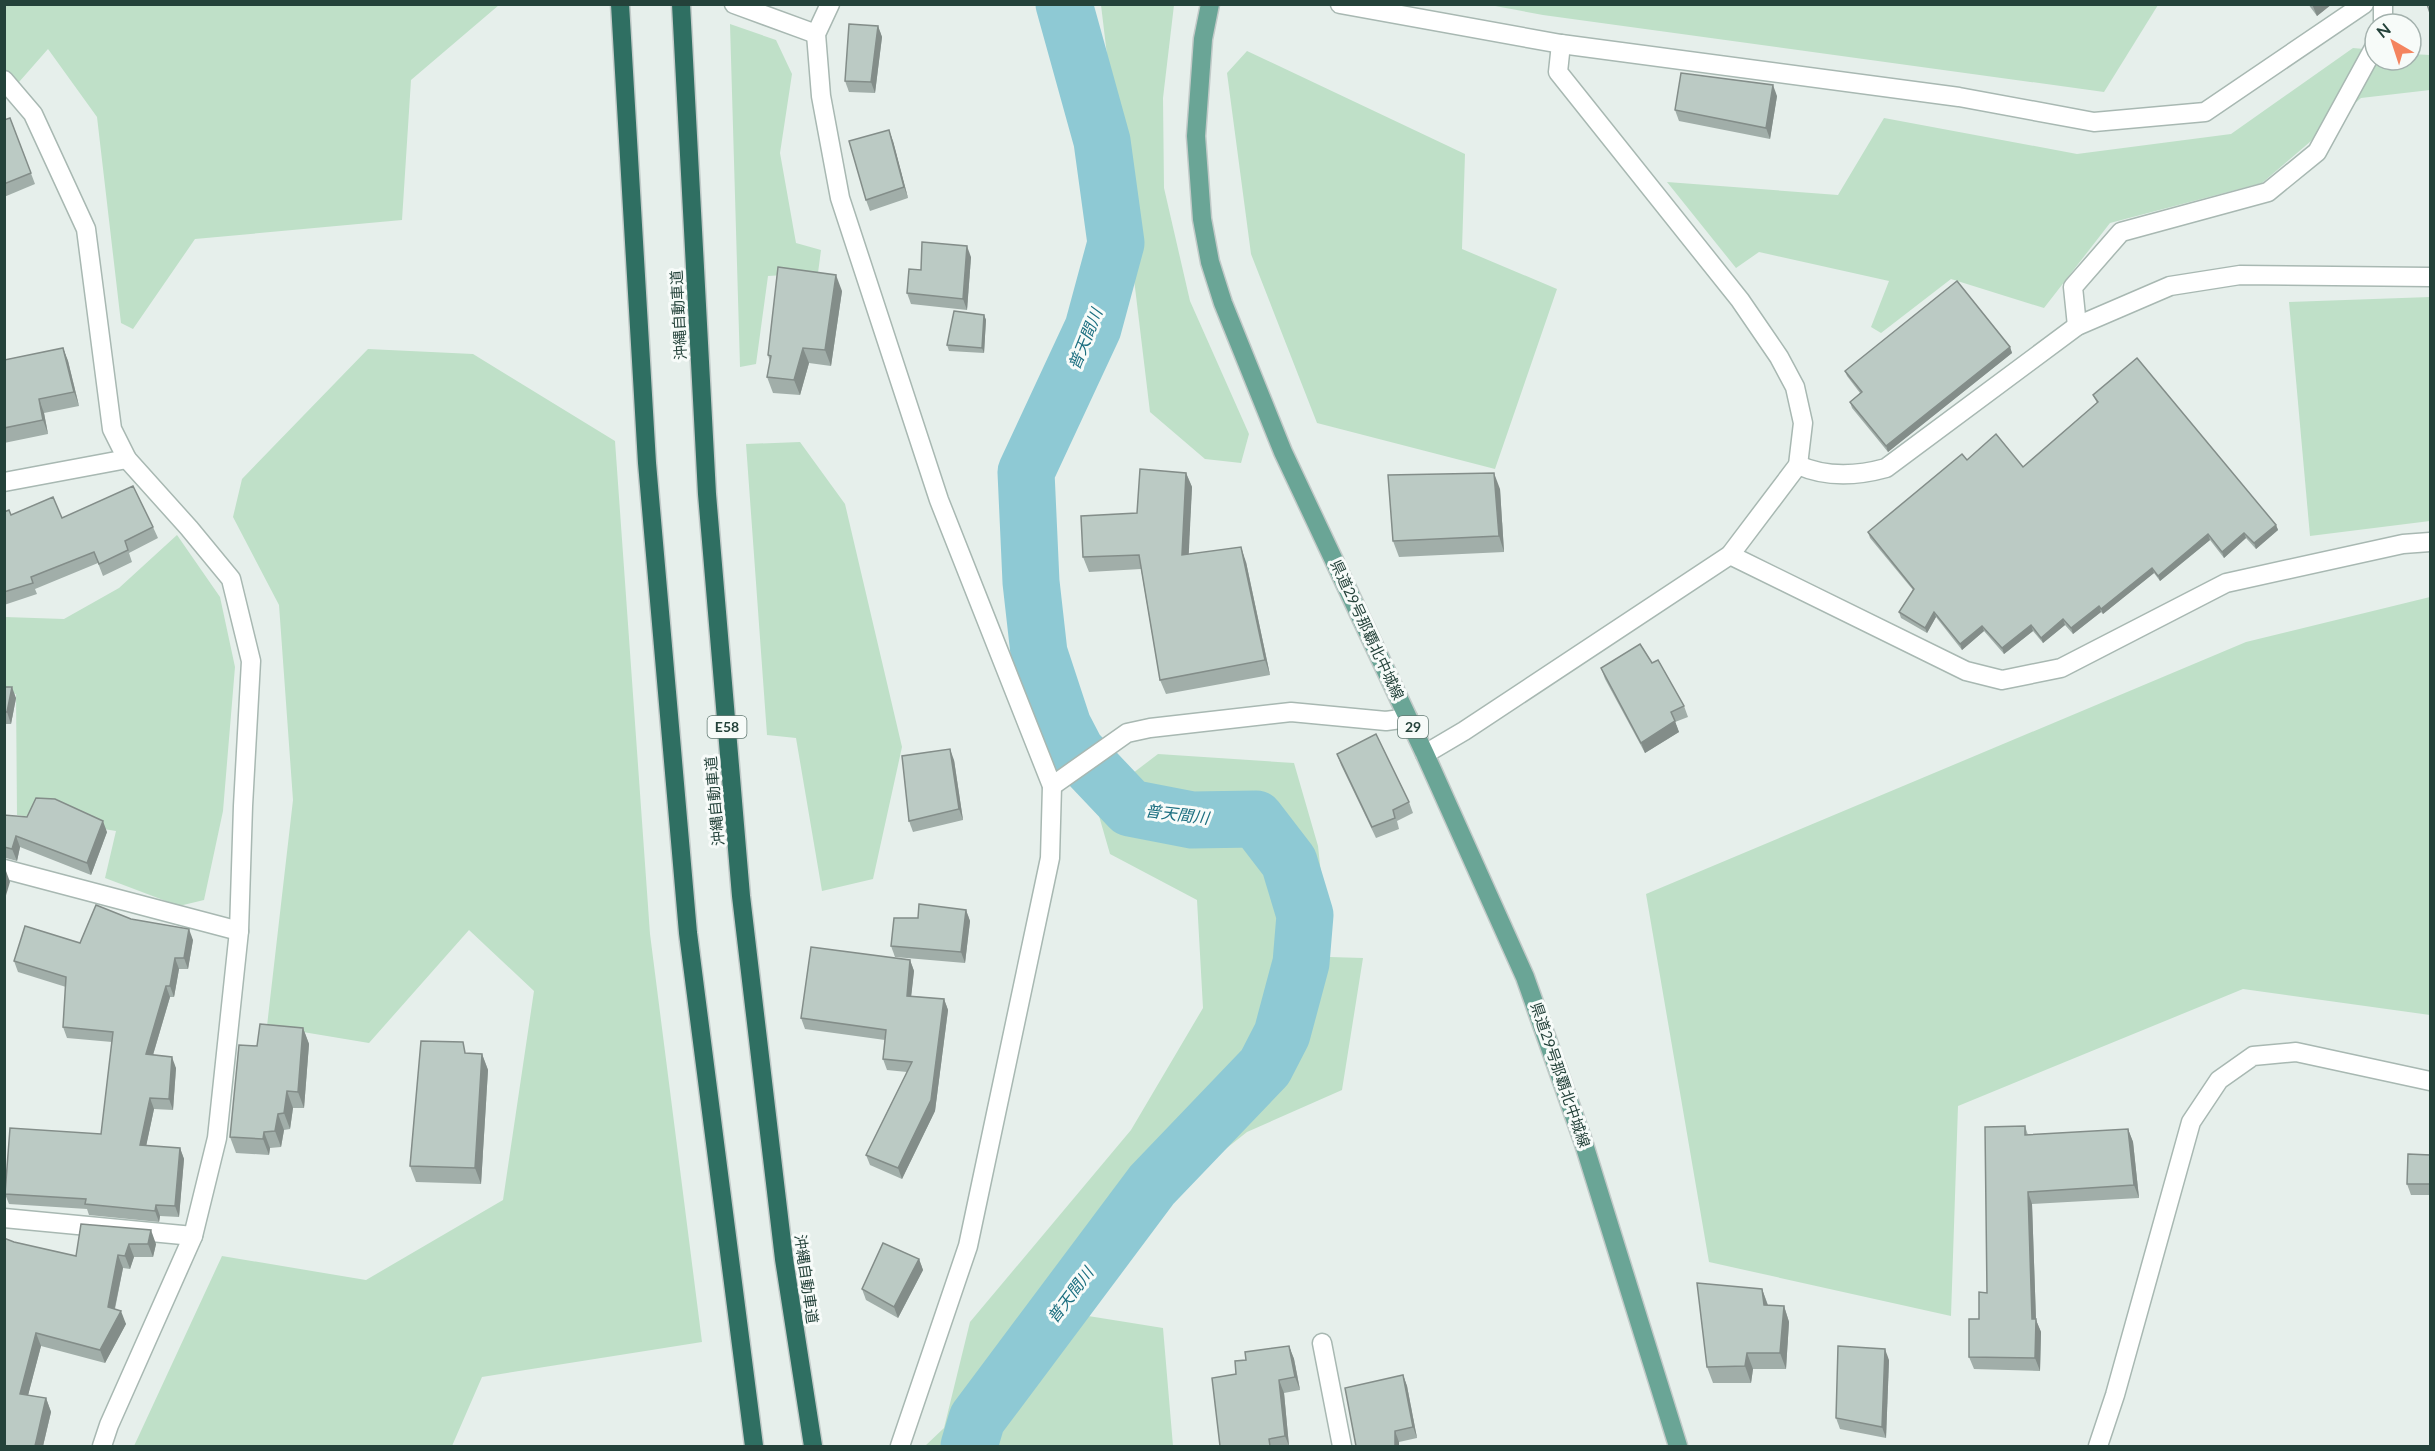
<svg xmlns="http://www.w3.org/2000/svg" width="2435" height="1451" font-family="Lato,'Noto Sans JP',sans-serif">
  <style>
    .green { fill: #bfe0c8 }
    .lines { fill: none; stroke-linecap: round; stroke-linejoin: round }
    .river { stroke: #8ec9d4; stroke-width: 57 }
    .minor-casing { stroke: #a8b8b2; stroke-width: 21 }
    .major-casing { stroke: #c2cac8; stroke-width: 21 }
    .highway-casing { stroke: #c2cac8; stroke-width: 21 }
    .minor { stroke: #fff; stroke-width: 18 }
    .major { stroke: #6aa596; stroke-width: 18 }
    .highway { stroke: #2f6f62; stroke-width: 18 }
    .wall { fill: #a1aea9 }
    .shaded-wall { fill: #838d89 }
    .building { fill: #bbcac4; stroke: #838d89; stroke-width: 1.5 }
    .labels { text-anchor: middle; stroke-width: 6; stroke-linejoin: round; paint-order: stroke }
    .shield { fill: #f7fbf9; stroke: #637a73; stroke-width: 1.5 }
    .shield-label { font-size: 14px; font-weight: bold; fill: #24423a }
    .street-label { font-size: 15px; fill: #24423a; stroke: #f7fbf9 }
    .water-label { font-size: 16px; font-style: italic; fill: #1c6f80; stroke: #f7fbf9 }
  </style>
  <rect width="100%" height="100%" fill="#e6efeb"/>
  <g class="green">
    <path d="M4,5H499L411,80L402,220L195,239L133,329L121,323L97,117L48,49L5,98Z"/>
    <path d="M1101,5H1174L1163,98L1164,188L1190,301L1249,434L1241,463L1205,459L1150,412Z"/>
    <path d="M1490,5H2158L2104,92L1543,15Z"/>
    <path d="M730,24L776,40L792,74L780,153L796,243L821,250L818,273L768,276L756,364L740,367Z"/>
    <path d="M2353,48L2375,50V60H2411V54L2430,55V90L2361,98L2262,183L2110,223L2044,308L1951,279L1881,333L1871,327L1889,281L1759,252L1736,268L1667,182L1838,195L1884,118L2077,154L2231,134Z"/>
    <path d="M1247,51L1465,154L1462,249L1557,289L1495,469L1317,423L1251,254L1227,73Z"/>
    <path d="M2430,297V521L2310,536L2289,302Z"/>
    <path d="M368,349L473,354L615,441L650,934L702,1342L482,1377L452,1446H134L222,1256L366,1280L503,1200L534,991L469,930L369,1043L267,1026L293,800L279,605L233,517L242,479Z"/>
    <path d="M800,442L845,504L902,747L873,879L822,891L796,738L767,735L746,444Z"/>
    <path d="M177,535L220,597L235,667L223,811L204,900L179,906L105,878L116,831L17,815L16,694L5,692V617L64,619L119,588Z"/>
    <path d="M2430,597V1015L2243,989L1958,1106L1951,1316L1709,1262L1646,894L2246,642Z"/>
    <path d="M1158,754L1294,763L1318,846L1330,957L1363,958L1342,1090L1247,1132L1070,1272L1082,1315L1163,1328L1173,1446H925L944,1428L970,1322L1131,1130L1203,1008L1197,900L1110,854L1095,802Z"/>
  </g>
  <g class="lines">
    <path class="river" d="M969,1446L977,1419L1152,1185L1265,1067L1282,1034L1301,963L1305,915L1289,862L1256,819L1192,820L1130,808L1076,751L1063,726L1039,653L1031,582L1026,472L1093,328L1116,243L1102,141L1064,4"/>
    <g class="minor-casing">
      <g id="minor">
        <path d="M734,4L816,34"/>
        <path d="M830,4L816,34L821,96L840,198L939,500L1052,786L1050,858L968,1246L900,1446"/>
        <path d="M1340,4L1561,44L1959,97L2094,122L2205,112L2364,4"/>
        <path d="M2383,4V24"/>
        <path d="M4,80L33,114L86,229L112,429L127,459L189,528L231,579L251,661L243,806L239,931L217,1138L193,1236L109,1425L102,1446"/>
        <path d="M2077,326L2073,287L2121,232L2268,192L2317,152L2375,46"/>
        <path d="M1798,465C1827,478 1857,476 1886,468L2077,326L2170,286L2240,275L2430,277"/>
        <path d="M4,482L127,459"/>
        <path d="M1730,555L1966,671L2002,680L2061,668L2226,583L2403,544L2430,542"/>
        <path d="M1425,754L1464,731L1730,555L1798,465L1803,423L1795,387L1779,357L1740,300L1558,72L1561,44"/>
        <path d="M1052,786L1127,733L1150,728L1291,712L1386,721L1408,718"/>
        <path d="M4,869L239,931"/>
        <path d="M4,1218L193,1236"/>
        <path d="M1322,1343L1342,1446"/>
        <path d="M2098,1446L2115,1395L2191,1122L2219,1080L2253,1056L2296,1052L2430,1081"/>
      </g>
    </g>
    <g class="major-casing">
      <path id="major" d="M1210,4L1203,39L1196,136L1202,219L1210,262L1223,303L1283,452L1425,754L1525,977L1583,1141L1678,1446"/>
    </g>
    <g class="highway-casing">
      <g id="highway">
        <path d="M620,4L647,463L688,933L754,1446"/>
        <path d="M681,4L707,494L741,896L784,1259L813,1446"/>
      </g>
    </g>
    <use href="#minor" class="minor"/>
    <use href="#major" class="major"/>
    <use href="#highway" class="highway"/>
  </g>
  <g class="wall">
    <path d="M2308,4H2332L2317,16Z"/>
    <path d="M878,26L882,37L875,93L849,92L845,81Z"/>
    <path d="M1777,96L1770,139L1679,121L1675,110Z"/>
    <path d="M10,118L35,184L4,197V120Z"/>
    <path d="M893,141L908,198L870,211L866,200Z"/>
    <path d="M971,257L967,310L911,304L907,293L921,270Z"/>
    <path d="M842,291L831,366L809,363L800,395L773,393L767,377L770,362L768,355Z"/>
    <path d="M984,315L986,320L984,353L949,351L947,345Z"/>
    <path d="M2010,347L2012,353L1888,452L1852,408L1850,402L1860,393L1847,376L1845,371Z"/>
    <path d="M63,348L68,361L79,406L44,413L48,434L4,443V360Z"/>
    <path d="M2093,395L2276,525L2278,530L2256,549L2246,538L2224,558L2210,540L2160,581L2154,573L2103,614L2101,612L2073,634L2065,625L2043,643L2033,631L2004,654L1984,631L1962,650L1936,617L1927,633L1901,618L1899,612L1913,590L1870,538L1868,532L1967,460L2023,467L2097,403Z"/>
    <path d="M1186,473L1192,487L1188,555L1246,562L1270,675L1166,694L1160,680L1141,569L1089,572L1083,557Z"/>
    <path d="M1500,489L1504,552L1399,557L1393,541Z"/>
    <path d="M4,512L11,515L62,518L153,527L158,538L129,553L132,562L103,576L98,563L35,589L37,594L4,605Z"/>
    <path d="M1652,663L1684,706L1688,717L1675,722L1679,732L1645,753L1605,679L1601,668Z"/>
    <path d="M4,687L16,698L11,724H4Z"/>
    <path d="M1337,754L1409,802L1413,813L1397,821L1399,829L1376,838L1341,765Z"/>
    <path d="M954,760L963,820L913,832L909,821Z"/>
    <path d="M4,815L107,832L91,875L20,847L17,861L6,858L4,859Z"/>
    <path d="M966,910L970,921L965,963L895,957L891,946Z"/>
    <path d="M131,919L193,940L188,969H179L174,997H170L153,1055L176,1068L173,1110L154,1109L146,1146L180,1148L184,1159L179,1217L160,1216L159,1222L89,1215L87,1209L9,1204L5,1194L101,1134L112,1042L67,1038L63,1027L66,987L18,972L14,961L80,943Z"/>
    <path d="M910,960L914,971L911,996L944,999L948,1010L935,1111L902,1179L870,1165L866,1155L907,1072L887,1070L883,1059L885,1040L805,1029L801,1018Z"/>
    <path d="M303,1028L309,1044L304,1108H293L290,1129L284,1130L281,1147L270,1148L269,1155L236,1153L230,1137L257,1046Z"/>
    <path d="M467,1053L482,1054L488,1070L481,1184L416,1182L410,1166Z"/>
    <path d="M2025,1126L2028,1135L2128,1129L2133,1142L2139,1198L2032,1204L2036,1320L2041,1332L2040,1371L1974,1369L1969,1357L1987,1293Z"/>
    <path d="M2430,1155V1195H2411L2407,1184Z"/>
    <path d="M81,1224L156,1244L153,1257H134L130,1269L123,1268L115,1309L126,1324L105,1363L41,1346L28,1395L46,1398L51,1412L43,1446H4L14,1242L76,1256Z"/>
    <path d="M919,1259L923,1270L898,1318L866,1300L862,1289Z"/>
    <path d="M1762,1289L1768,1305L1784,1306L1789,1322L1786,1369H1753L1751,1383H1713L1707,1367Z"/>
    <path d="M1289,1346L1294,1359L1300,1390L1284,1393L1289,1446H1220L1236,1374L1246,1360Z"/>
    <path d="M1889,1360L1886,1438L1840,1429L1836,1418Z"/>
    <path d="M1403,1375L1407,1386L1417,1438L1399,1442L1356,1446Z"/>
  </g>
  <g class="shaded-wall">
    <path d="M2312,4H2332L2317,16Z"/>
    <path d="M878,26L882,37L875,93L871,82Z"/>
    <path d="M1773,85L1777,96L1770,139L1766,128Z"/>
    <path d="M889,130L893,141L908,198L904,187Z"/>
    <path d="M967,246L971,257L967,310L963,299Z"/>
    <path d="M836,275L842,291L831,366L825,350Z"/>
    <path d="M984,315L986,320L984,353L982,348Z"/>
    <path d="M2010,347L2012,353L1888,452L1886,446Z"/>
    <path d="M63,348L68,361L79,406L74,392Z"/>
    <path d="M803,348L809,363L800,395L794,380Z"/>
    <path d="M39,399L44,413L48,434L43,420Z"/>
    <path d="M1186,473L1192,487L1188,570L1182,555Z"/>
    <path d="M1494,473L1500,489L1504,552L1499,536Z"/>
    <path d="M2276,525L2278,530L2256,549L2254,543Z"/>
    <path d="M2244,533L2246,538L2224,558L2222,552Z"/>
    <path d="M2208,534L2210,540L2160,581L2158,576Z"/>
    <path d="M1241,547L1246,562L1270,675L1265,660Z"/>
    <path d="M2152,568L2154,573L2103,614L2101,609Z"/>
    <path d="M2099,606L2101,612L2073,634L2071,628Z"/>
    <path d="M1934,612L1936,617L1927,633L1925,628Z"/>
    <path d="M2063,619L2065,625L2043,643L2041,638Z"/>
    <path d="M2031,625L2033,631L2004,654L2002,648Z"/>
    <path d="M1982,626L1984,631L1962,650L1960,644Z"/>
    <path d="M12,687L16,698L11,724L7,712Z"/>
    <path d="M1675,721L1679,732L1645,753L1641,743Z"/>
    <path d="M950,749L954,760L963,820L959,809Z"/>
    <path d="M103,821L107,832L91,875L87,863Z"/>
    <path d="M16,836L20,847L17,861L12,849Z"/>
    <path d="M6,871L10,882L4,902V876Z"/>
    <path d="M966,910L970,921L965,963L961,952Z"/>
    <path d="M189,929L193,940L188,969L184,958Z"/>
    <path d="M175,958L179,969L174,997L170,986Z"/>
    <path d="M910,960L914,971L910,1007L907,996Z"/>
    <path d="M166,986L170,997L150,1065L146,1054Z"/>
    <path d="M944,999L948,1010L935,1111L902,1179L898,1168Z"/>
    <path d="M303,1028L309,1044L304,1108L298,1092Z"/>
    <path d="M482,1054L488,1070L481,1184L475,1168Z"/>
    <path d="M172,1057L176,1068L173,1110L169,1099Z"/>
    <path d="M287,1091L293,1108L290,1129L284,1113Z"/>
    <path d="M150,1098L154,1109L144,1156L140,1145Z"/>
    <path d="M278,1114L284,1130L281,1147L275,1131Z"/>
    <path d="M2128,1129L2133,1142L2139,1198L2134,1185Z"/>
    <path d="M264,1132L270,1148L269,1155L263,1139Z"/>
    <path d="M180,1148L184,1159L179,1217L175,1206Z"/>
    <path d="M2028,1192L2032,1204L2036,1320L2041,1332L2040,1371L2035,1358L2032,1319Z"/>
    <path d="M156,1205L160,1216L159,1222L155,1211Z"/>
    <path d="M151,1230L156,1244L153,1257L148,1244Z"/>
    <path d="M129,1244L134,1257L130,1269L125,1256Z"/>
    <path d="M118,1255L123,1268L112,1321L108,1307Z"/>
    <path d="M919,1259L923,1270L898,1318L894,1307Z"/>
    <path d="M1762,1289L1768,1306L1764,1305Z"/>
    <path d="M1784,1306L1789,1322L1786,1369L1780,1353Z"/>
    <path d="M121,1311L126,1324L105,1363L100,1350Z"/>
    <path d="M36,1333L41,1346L25,1407L20,1394Z"/>
    <path d="M1289,1346L1294,1359L1300,1390L1295,1377Z"/>
    <path d="M1885,1349L1889,1360L1886,1438L1882,1427Z"/>
    <path d="M1747,1353L1753,1369L1751,1383L1745,1366Z"/>
    <path d="M1403,1375L1407,1386L1417,1438L1413,1427Z"/>
    <path d="M1279,1380L1284,1393L1289,1446L1285,1436Z"/>
    <path d="M46,1398L51,1412L43,1446H35Z"/>
    <path d="M1395,1431L1399,1442V1446H1395Z"/>
  </g>
  <g class="building">
    <path d="M2427,4H2430V13Z"/>
    <path d="M849,24L878,26L871,82L845,81Z"/>
    <path d="M1681,73L1773,85L1766,128L1675,110Z"/>
    <path d="M10,118L31,173L4,184V120Z"/>
    <path d="M889,130L904,187L866,200L849,141Z"/>
    <path d="M922,242L967,246L963,299L907,293L909,269L921,270Z"/>
    <path d="M778,267L836,275L825,350L803,348L794,380L767,377L771,356L768,355Z"/>
    <path d="M1957,281L2010,347L1886,446L1850,402L1862,392L1845,371Z"/>
    <path d="M954,311L984,315L982,348L947,345Z"/>
    <path d="M63,348L74,392L39,399L43,420L4,428V360Z"/>
    <path d="M2137,358L2276,525L2254,543L2244,533L2222,552L2208,534L2158,576L2152,568L2101,609L2099,606L2071,628L2063,619L2041,638L2031,625L2002,648L1982,626L1960,644L1934,612L1925,628L1899,612L1914,589L1868,532L1962,454L1967,460L1996,434L2023,467L2098,402L2093,395Z"/>
    <path d="M1140,469L1186,473L1182,555L1241,547L1265,660L1160,680L1139,555L1083,557L1081,516L1137,513Z"/>
    <path d="M1494,473L1499,536L1393,541L1388,475Z"/>
    <path d="M133,486L153,527L125,541L128,550L99,564L94,552L31,577L33,583L4,592V512L9,510L11,515L53,497L62,518Z"/>
    <path d="M1640,644L1652,663L1658,660L1684,706L1671,712L1675,721L1641,743L1601,668Z"/>
    <path d="M4,687H12L7,712H4Z"/>
    <path d="M1376,734L1409,802L1393,810L1395,818L1372,827L1337,754Z"/>
    <path d="M950,749L959,809L909,821L902,756Z"/>
    <path d="M36,798L55,799L103,821L87,863L16,836L12,849L4,847V815L27,817Z"/>
    <path d="M919,904L966,910L961,952L891,946L894,918H918Z"/>
    <path d="M96,905L131,919L189,929L184,958H175L170,986H166L146,1054L172,1057L169,1099L150,1098L140,1145L180,1148L175,1206L156,1205L155,1211L85,1204L86,1199L5,1194L10,1128L101,1134L113,1032L63,1027L66,977L14,961L25,926L80,943Z"/>
    <path d="M811,947L910,960L907,996L944,999L931,1100L898,1168L866,1155L912,1062L883,1059L886,1030L801,1018Z"/>
    <path d="M260,1024L303,1028L298,1092L287,1091L284,1113L278,1114L275,1131L264,1132L263,1139L230,1137L239,1045L257,1046Z"/>
    <path d="M421,1041L463,1042L465,1053L482,1054L475,1168L410,1166Z"/>
    <path d="M2025,1126V1135L2128,1129L2134,1185L2028,1192L2032,1319H2036L2035,1358L1969,1357V1319H1979V1292L1987,1293L1985,1127Z"/>
    <path d="M2408,1154L2430,1155V1184H2407Z"/>
    <path d="M81,1224L151,1230L148,1244H129L125,1256L118,1255L108,1307L121,1311L100,1350L36,1333L20,1394L46,1398L35,1446H4V1238L14,1242L76,1256Z"/>
    <path d="M883,1243L919,1259L894,1307L862,1289Z"/>
    <path d="M1697,1283L1762,1289L1764,1305L1784,1306L1780,1353H1747L1745,1366L1707,1367Z"/>
    <path d="M1289,1346L1295,1377L1279,1380L1285,1436L1269,1439L1270,1446H1220L1212,1378L1236,1374L1235,1361L1246,1360L1245,1352Z"/>
    <path d="M1838,1346L1885,1349L1882,1427L1836,1418Z"/>
    <path d="M1403,1375L1413,1427L1395,1431V1446H1356L1345,1388Z"/>
  </g>
  <g class="labels">
    <g class="shield">
      <rect x="707.5" y="716" width="39" height="22" rx="4.5"/>
      <rect x="1398" y="716" width="30" height="22" rx="4.5"/>
    </g>
    <g class="shield-label">
      <text x="727" y="732">E58</text>
      <text x="1413" y="732">29</text>
    </g>
    <g class="street-label">
      <text transform="translate(679 315) rotate(-93)" y="5">沖縄自動車道</text>
      <text transform="translate(1367 630) rotate(65)" y="5">県道29号那覇北中城線</text>
      <text transform="translate(715 801) rotate(-95)" y="5">沖縄自動車道</text>
      <text transform="translate(1560 1075) rotate(71)" y="5">県道29号那覇北中城線</text>
      <text transform="translate(806 1279) rotate(82)" y="5">沖縄自動車道</text>
    </g>
    <g class="water-label">
      <text transform="translate(1085 339) rotate(-68)" y="6">普天間川</text>
      <text transform="translate(1177 814) rotate(7)" y="6">普天間川</text>
      <text transform="translate(1070 1295) rotate(-53)" y="6">普天間川</text>
    </g>
  </g>
  <rect width="2435" height="1451" fill="none" stroke="#24423a" stroke-width="12"/>
  <g transform="translate(2393 42) rotate(321)"><circle r="28" fill="#f7fbf9" stroke="#a3b1ad" stroke-width="1.5"/>
  <path d="M0-4.5L10 22L0 15L-10 22Z" fill="#f4845f"/>
  <text y="-9" font-size="16" font-weight="bold" text-anchor="middle" fill="#24423a">N</text>
  </g>
</svg>
